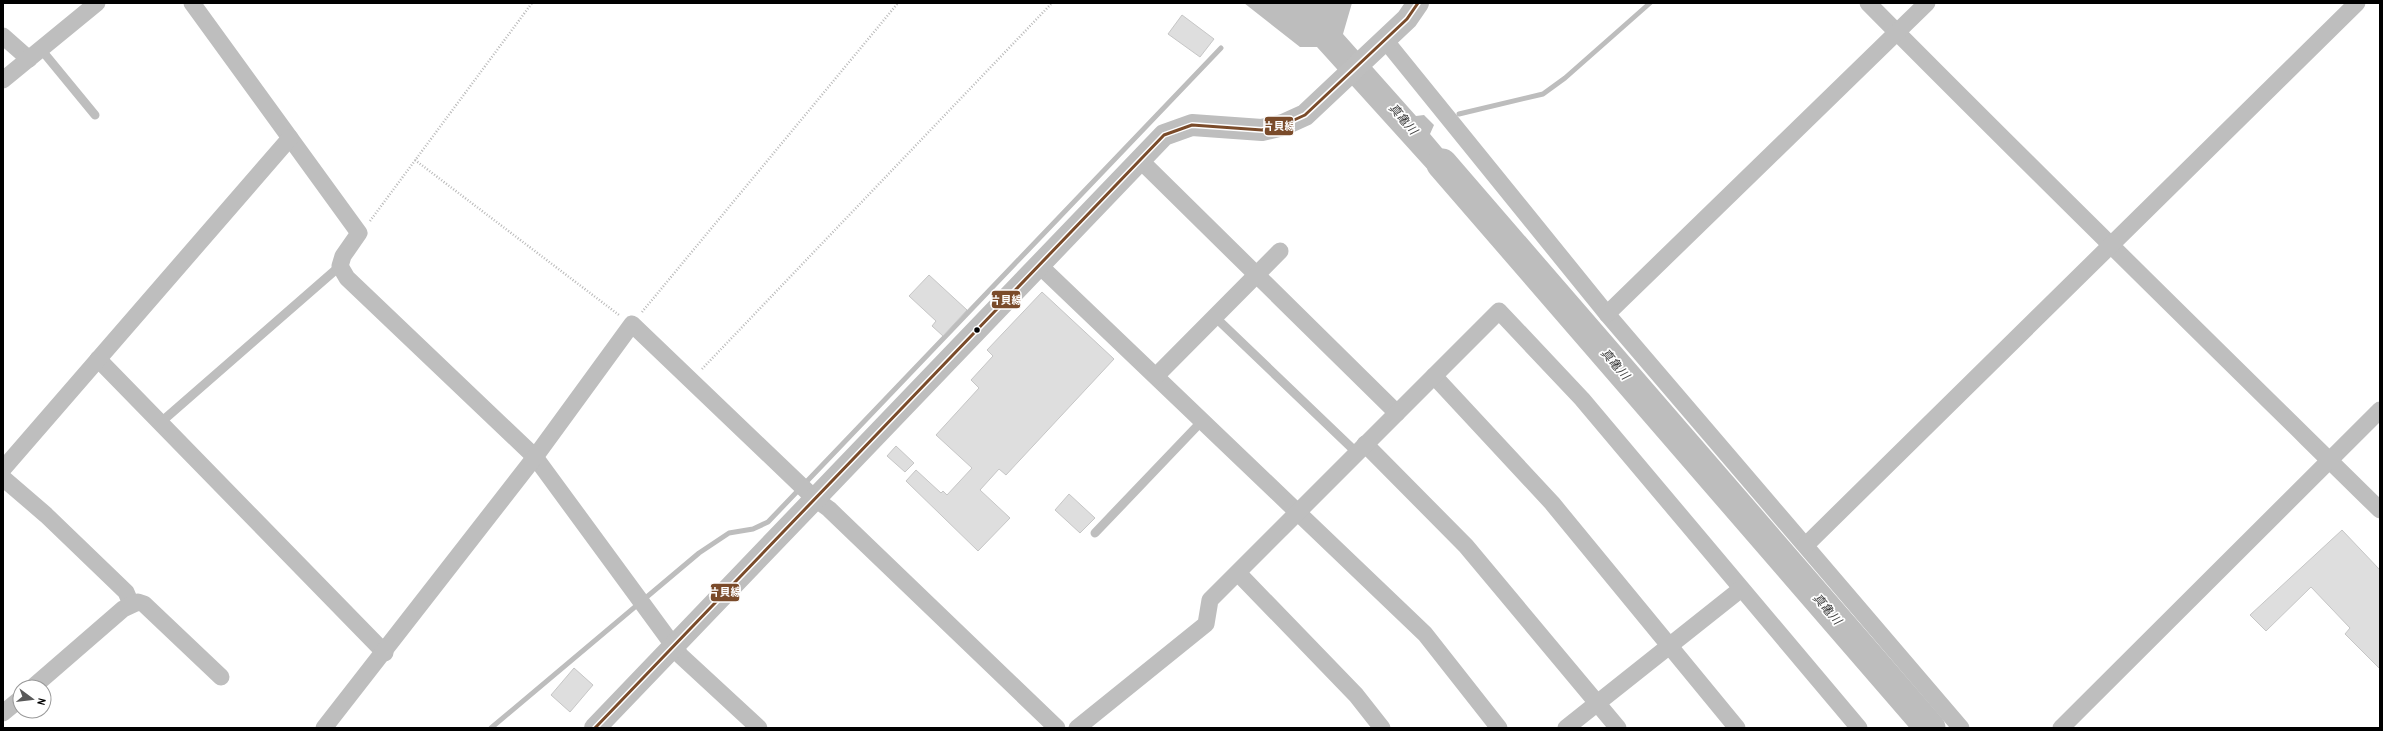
<svg xmlns="http://www.w3.org/2000/svg" width="2383" height="731" font-family="'Archivo Narrow','Noto Sans JP',sans-serif">
  <style>
    .water { fill: #bdbdbd }
    .lines { fill: none; stroke-linecap: round; stroke-linejoin: round }
    .stream { stroke: #bdbdbd; stroke-width: 5 }
    .river { stroke: #bdbdbd; stroke-width: 31 }
    .building { fill: #dedede; stroke: #c6c6c6 }
    .path { stroke: #b9b9b9; stroke-width: 2.5; stroke-dasharray: 1 2; stroke-linecap: butt }
    .service { stroke: #bebebe; stroke-width: 9 }
    .minor { stroke: #bebebe; stroke-width: 17 }
    .primary { stroke: #bebebe; stroke-width: 22 }
    .bus-1-casing { stroke: #fff; stroke-width: 6 }
    .bus-1 { stroke: #7a4b2a; stroke-width: 3 }
    .bus-dot { fill: #000; stroke: #fff; stroke-width: 1.5 }
    .labels { text-anchor: middle; stroke-width: 3.5; stroke-linejoin: round; paint-order: stroke }
    .water-label { font-size: 12px; font-style: italic; fill: #424242; stroke: #fff }
    .line-badge { stroke: #fff; stroke-width: 1.5 }
    .badge-label { font-size: 11px; text-anchor: middle; font-weight: bold; fill: #fff }
  </style>
  <rect width="100%" height="100%" fill="#fff"/>
  <path class="water" d="M1244,3H1352L1343,34L1416,116L1424,115L1434,125L1430,134L1478,191L1459,204L1317,47H1300Z"/>
  <g class="lines">
    <g class="stream">
      <path d="M1459,114L1543,94L1565,78L1650,3"/>
      <path d="M491,728L699,553L729,533L753,529L768,522L1221,48"/>
    </g>
    <path class="river" d="M1442,164L1930,728"/>
  </g>
  <g class="building">
    <path d="M1182,15L1214,39L1200,57L1168,34Z"/>
    <path d="M929,275L967,310L943,336L932,326L936,321L909,296Z"/>
    <path d="M1042,292L1114,359L1006,475L999,469L980,490L1010,518L978,551L906,481L916,470L941,493L943,491L947,495L972,468L936,435L979,388L971,380L993,356L987,350Z"/>
    <path d="M896,446L914,463L905,472L887,456Z"/>
    <path d="M1069,494L1095,518L1080,533L1055,510Z"/>
    <path d="M2342,530L2380,570V669L2345,634L2350,628L2311,587L2266,631L2250,615Z"/>
    <path d="M574,668L593,685L570,712L551,695Z"/>
  </g>
  <g class="lines">
    <g class="path">
      <path d="M415,160L619,315"/>
      <path d="M370,221L532,3"/>
      <path d="M642,312L898,3"/>
      <path d="M702,369L1052,3"/>
    </g>
    <g class="service">
      <path d="M46,45L44,53L95,115"/>
      <path d="M1215,317L1357,453"/>
      <path d="M160,423L340,266"/>
      <path d="M1095,533L1202,421"/>
    </g>
    <g class="minor">
      <path d="M192,3L359,233L343,256L340,266L347,278L535,457L681,656L759,728"/>
      <path d="M1868,3C2037,174 2209,342 2380,510"/>
      <path d="M3,36L29,59"/>
      <path d="M1385,40L1607,314L1961,728"/>
      <path d="M3,80L97,3"/>
      <path d="M1140,160L1397,413"/>
      <path d="M1040,266L1425,634L1499,728"/>
      <path d="M1607,314L1927,3"/>
      <path d="M98,359L385,653"/>
      <path d="M1156,376L1280,251"/>
      <path d="M1434,376L1552,503L1737,728"/>
      <path d="M1365,444L1466,546L1618,728"/>
      <path d="M3,469L290,138"/>
      <path d="M3,478L46,515L126,592L131,604"/>
      <path d="M1806,545L2357,3"/>
      <path d="M1238,573L1356,695L1382,728"/>
      <path d="M33,687L123,609L138,602L144,604L221,677"/>
      <path d="M3,713L20,699"/>
      <path d="M324,728L535,457L632,324L814,498L829,509L1057,728"/>
      <path d="M1077,728L1206,624L1210,600L1499,311L1582,399L1859,728"/>
      <path d="M1566,728L1741,589"/>
      <path d="M2061,728L2380,410"/>
    </g>
    <path class="primary" d="M595,728L1164,135L1192,125L1262,130L1283,125L1305,115L1407,19L1418,3"/>
    <g class="bus-1-casing">
      <path id="bus-1" d="M595,728L1164,135L1192,125L1262,130L1283,125L1305,115L1407,19L1418,3"/>
    </g>
    <use href="#bus-1" class="bus-1"/>
  </g>
  <circle class="bus-dot" cx="977" cy="330" r="3.5"/>
  <g class="labels">
    <g class="water-label">
      <text transform="translate(1403 119) rotate(49)" y="4">真亀川</text>
      <text transform="translate(1615 364) rotate(49)" y="4">真亀川</text>
      <text transform="translate(1827 609) rotate(49)" y="4">真亀川</text>
    </g>
  </g>
  <g class="line-badge">
    <rect x="1264" y="116" width="30" height="20" rx="4" fill="#7a4b2a"/>
    <rect x="991" y="290" width="30" height="19" rx="4" fill="#7a4b2a"/>
    <rect x="710" y="583" width="30" height="19" rx="4" fill="#7a4b2a"/>
  </g>
  <g class="badge-label">
    <text x="1279" y="130">片貝線</text>
    <text x="1006" y="304">片貝線</text>
    <text x="725" y="596">片貝線</text>
  </g>
  <rect width="2383" height="731" fill="none" stroke="#000000" stroke-width="8"/>
  <g transform="translate(32 699) rotate(105)"><circle r="19" fill="#ffffff" stroke="#999999"/>
  <path d="M0-3L7 15L0 10L-7 15Z" fill="#595959"/>
  <text y="-6" font-size="11" font-weight="bold" text-anchor="middle" fill="#000000">N</text>
  </g>
</svg>
